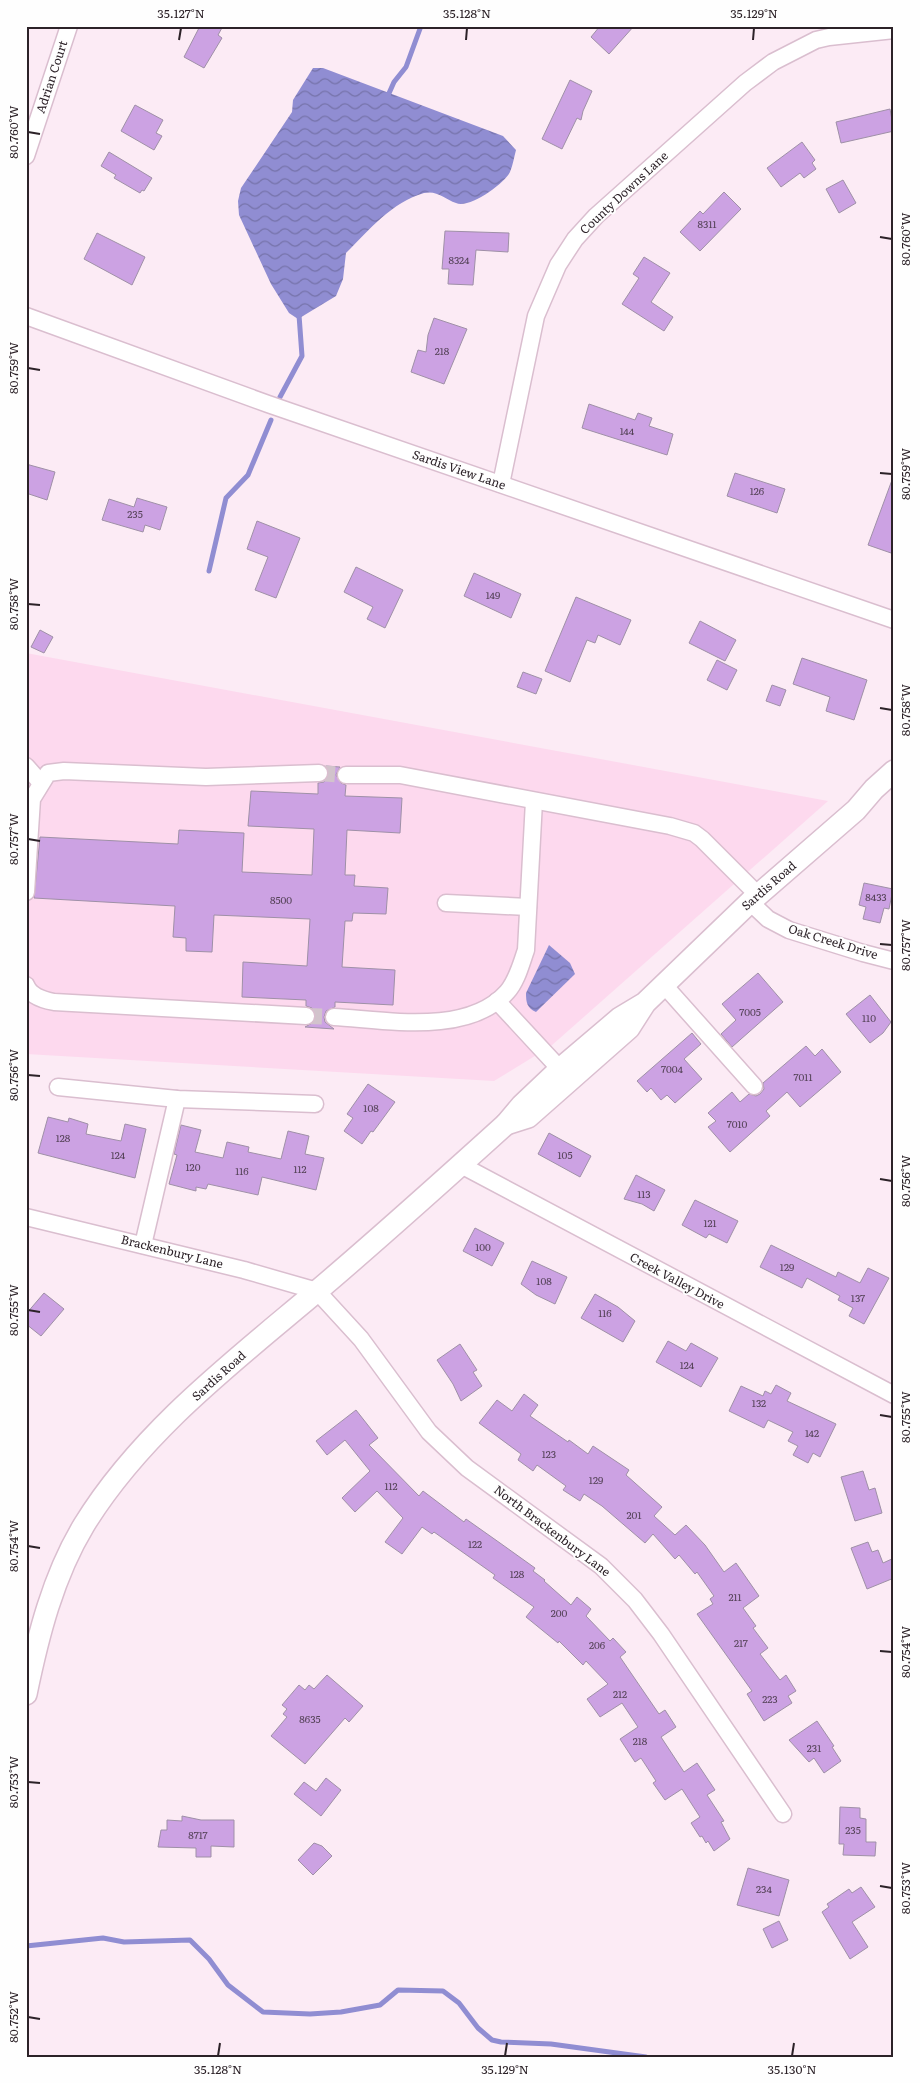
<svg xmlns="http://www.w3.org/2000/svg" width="920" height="2083" font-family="Literata,serif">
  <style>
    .built { fill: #fdd9ee }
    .water { fill: url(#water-waves) }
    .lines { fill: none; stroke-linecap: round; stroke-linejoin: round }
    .stream { stroke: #908dd2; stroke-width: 5 }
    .building { fill: #cca2e3; stroke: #9f90a7 }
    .minor-tunnel { stroke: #d2c3cc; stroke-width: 16; stroke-dasharray: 16 8; stroke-linecap: butt }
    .minor-casing { stroke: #dabecf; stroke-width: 19 }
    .major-casing { stroke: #dabecf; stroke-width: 24 }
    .minor { stroke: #fff; stroke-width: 16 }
    .major { stroke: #fff; stroke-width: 21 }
    .ticks { fill: none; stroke: #2c2228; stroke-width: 2 }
    .labels { text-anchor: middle; stroke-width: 4; stroke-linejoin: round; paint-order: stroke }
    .number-label { font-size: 10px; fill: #544257 }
    .street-label { font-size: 12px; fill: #2c2228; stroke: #fefefe }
    .neatline { fill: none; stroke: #2c2228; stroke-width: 2 }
    .ticks-label { font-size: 12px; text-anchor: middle; fill: #2c2228 }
  </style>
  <defs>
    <pattern id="water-waves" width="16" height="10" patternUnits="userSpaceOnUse" patternTransform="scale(1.25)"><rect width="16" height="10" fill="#908dd2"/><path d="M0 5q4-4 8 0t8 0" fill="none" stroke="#7673aa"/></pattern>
  </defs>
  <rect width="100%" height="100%" fill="#fcebf5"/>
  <path class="built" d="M26,653L828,801L551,1046L494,1081L26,1054Z"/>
  <g class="water">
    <path d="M313,68H323L503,136L516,150C514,157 513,165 510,172C504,184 469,209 456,203C445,199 437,190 424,193C392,202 369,230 346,253L343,279L336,296L298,319L289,313L271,284L239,215L238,201L241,188L292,112L293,100Z"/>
    <path d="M549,945L570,963L575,974L536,1012C527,1008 526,1003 526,993Z"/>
  </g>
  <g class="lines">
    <g class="stream">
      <path d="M386,100L394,82L406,67L421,26"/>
      <path d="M280,397L302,356L299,315"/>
      <path d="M209,571L226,498L248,475L271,420"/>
      <path d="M26,1946L103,1938L124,1942L190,1940L209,1959L228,1985L263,2012L310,2014L341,2012L380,2005L398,1990L443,1991L459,2003L478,2028L492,2040L501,2042L551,2044L646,2057"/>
    </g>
  </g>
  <g class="building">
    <path d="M200,26H223L218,35L222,38L204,68L184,57Z"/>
    <path d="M600,26H634L609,54L591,37Z"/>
    <path d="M570,80L592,91L583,111L581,120L577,118L562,149L542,139Z"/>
    <path d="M135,105L163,120L156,133L162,136L154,150L121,131Z"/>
    <path d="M890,109L894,131L841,143L836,122Z"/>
    <path d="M802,142L815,160L812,163L816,169L804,178L800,173L781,187L767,168Z"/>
    <path d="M109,152L152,178L144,191L142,190L140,193L114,178L116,175L101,166Z"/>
    <path d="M843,180L856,203L839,213L826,189Z"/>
    <path d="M724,192L741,209L700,251L680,232L700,211L703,214Z"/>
    <path d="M445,231L509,233L508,252L476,250L473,285L448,284L449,269H442Z"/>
    <path d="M97,233L145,257L132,285L84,259Z"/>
    <path d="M644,257L670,273L651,302L673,317L664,331L622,304L639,278L633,274Z"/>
    <path d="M434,318L467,329L444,384L411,372L418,350L426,352L428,335Z"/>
    <path d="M589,404L635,420L638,413L652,418L649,426L673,434L667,455L582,428Z"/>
    <path d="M26,464L55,472L47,500L26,493Z"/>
    <path d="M735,473L785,489L777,513L727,496Z"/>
    <path d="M892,480H894V546L891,553L868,545Z"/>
    <path d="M137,498L167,507L160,530L145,525L143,532L102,520L109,499L134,507Z"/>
    <path d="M257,521L300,538L276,598L255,590L268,557L247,549Z"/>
    <path d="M356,567L403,590L385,628L367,619L373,607L344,592Z"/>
    <path d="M474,573L521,594L511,618L464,596Z"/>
    <path d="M576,597L631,620L620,645L598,635L595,643L587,640L570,682L545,671Z"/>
    <path d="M700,621L736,640L725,661L689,643Z"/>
    <path d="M40,630L53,637L44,653L31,647Z"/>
    <path d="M802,658L867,680L854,720L826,711L830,697L793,684Z"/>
    <path d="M717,660L737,670L727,690L707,680Z"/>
    <path d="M523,672L542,679L536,694L517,687Z"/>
    <path d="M772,685L786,690L780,706L766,701Z"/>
    <path d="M326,766L340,767L336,775L341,783L346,785L345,796L402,798L400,833L347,830L345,875H355L354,886L388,888L386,914L353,913L352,921H345L342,967L395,970L393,1005L335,1002V1007L326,1011L324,1017L325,1022L334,1029L305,1027L314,1022L316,1016L312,1008L306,1006V1000L242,997L243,962L307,966L310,919L214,915L212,952L186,951V938L173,937L175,906L34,898L40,837L178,844L179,830L244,833L242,872L312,875L314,829L248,826L251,791L318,794V783L324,782L328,777L329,772Z"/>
    <path d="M864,883L893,889L889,909L884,908L880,923L863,919L866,907L859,905Z"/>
    <path d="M758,973L783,1002L732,1047L721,1034L736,1020L722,1004Z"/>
    <path d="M870,995L891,1022L883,1033L870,1043L846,1014Z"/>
    <path d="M692,1033L701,1044L684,1059L702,1079L675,1103L667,1095L661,1100L651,1088L647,1092L637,1081Z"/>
    <path d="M806,1046L815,1056L822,1049L841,1072L800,1107L787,1092L766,1111L770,1116L730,1152L708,1127L716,1121L708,1113L732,1092L740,1102L749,1094L756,1096L760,1094L764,1089L763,1083Z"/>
    <path d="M368,1084L395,1102L373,1132L371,1131L362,1144L344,1131L353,1118L347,1114Z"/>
    <path d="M48,1117L68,1122L69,1118L88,1124L86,1134L121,1141L125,1124L146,1129L135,1178L38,1153Z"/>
    <path d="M181,1125L201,1130L195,1152L223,1158L227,1142L249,1147L248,1152L281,1159L288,1131L309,1136L305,1154L324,1158L316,1190L262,1177L258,1195L208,1184L206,1189L196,1187V1191L169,1184L177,1155L174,1154Z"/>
    <path d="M549,1133L591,1156L580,1177L538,1154Z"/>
    <path d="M636,1175L665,1190L654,1211L642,1204L624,1199Z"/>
    <path d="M695,1200L738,1221L727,1243L709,1234L706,1238L682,1225Z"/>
    <path d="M475,1228L504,1243L492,1266L463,1251Z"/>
    <path d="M771,1245L836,1277L838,1272L860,1283L868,1268L889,1278L864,1324L849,1316L853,1308L838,1300L840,1296L807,1278L802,1288L760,1267Z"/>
    <path d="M532,1261L567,1277L555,1304L536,1295L521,1284Z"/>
    <path d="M44,1293L64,1309L41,1336L26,1324V1314Z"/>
    <path d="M595,1294L618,1307L635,1321L623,1342L581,1318Z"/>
    <path d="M668,1341L686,1351L691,1343L718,1358L701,1387L656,1362Z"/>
    <path d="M460,1344L477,1370L473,1372L482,1386L461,1401L453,1384L437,1360Z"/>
    <path d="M776,1385L791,1393L787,1401L836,1424L820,1457L813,1453L808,1463L793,1455L798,1446L788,1441L793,1432L768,1420L764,1428L729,1411L741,1386L763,1396L765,1391L771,1394Z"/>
    <path d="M524,1394L538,1405L530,1416L568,1442L569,1440L588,1454L593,1446L629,1470L626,1475L662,1507L654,1516L675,1535L686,1525L705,1545L724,1572L736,1563L759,1596L743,1608L756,1626L753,1628L768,1648L760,1654L780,1680L786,1675L796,1691L788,1696L792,1703L764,1721L747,1694L752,1691L697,1614L713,1604L710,1599L714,1596L697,1572L695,1574L679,1555L675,1559L653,1534L645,1543L602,1506L584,1494L580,1501L563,1490L566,1486L537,1465L533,1471L518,1460L521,1454L479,1423L497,1400L512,1411Z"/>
    <path d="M356,1410L378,1438L369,1445L419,1496L423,1491L464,1522L466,1519L500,1543L535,1568L533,1571L545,1580L544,1581L571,1605L577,1597L591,1609L586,1616L610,1641L613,1638L626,1652L620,1657L659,1714L665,1710L676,1727L661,1737L684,1772L697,1763L715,1790L707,1795L724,1821L721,1822L730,1839L714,1851L708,1841L706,1843L702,1836L700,1837L691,1823L700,1817L682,1789L665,1800L653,1783L656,1781L641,1758L635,1762L620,1739L638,1727L622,1703L600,1717L587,1699L608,1684L586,1661L583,1665L559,1641L558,1643L526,1617L534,1607L493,1578L495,1575L434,1532L432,1534L422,1527L402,1554L385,1542L403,1518L377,1491L355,1512L342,1498L370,1471L345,1440L327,1455L316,1441Z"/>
    <path d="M863,1471L869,1490L875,1488L882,1513L855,1521L841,1477Z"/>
    <path d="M868,1542L872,1552L878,1550L883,1563L894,1558V1578L867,1589L851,1548Z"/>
    <path d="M327,1675L363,1706L349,1722L345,1718L305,1764L271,1736L287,1717L283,1714L287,1709L282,1705L299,1685L305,1690L309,1685L314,1689Z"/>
    <path d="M817,1721L834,1746L832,1747L841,1761L824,1773L814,1758L809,1762L789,1740Z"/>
    <path d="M326,1778L341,1790L321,1816L294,1794L304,1782L316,1791Z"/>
    <path d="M840,1807L860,1808V1818L866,1819V1842H876L875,1856L843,1855L844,1844H839Z"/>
    <path d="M182,1816L201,1820H234V1847L211,1846V1857H196V1848L158,1847L161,1830H167V1820L182,1821Z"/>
    <path d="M314,1843L322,1846L332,1856L313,1875L298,1860Z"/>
    <path d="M748,1868L789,1880L779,1916L737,1905Z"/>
    <path d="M861,1887L875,1907L852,1922L868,1947L850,1959L822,1912L829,1907L827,1904L849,1889L852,1893Z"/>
    <path d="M779,1921L788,1940L772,1948L763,1929Z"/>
  </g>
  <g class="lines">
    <g class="minor-tunnel">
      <path d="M319,773L346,775"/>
      <path d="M306,1016L334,1017"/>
    </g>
    <g class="minor-casing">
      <g id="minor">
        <path d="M26,156L69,26"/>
        <path d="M26,316L268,404L894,620"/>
        <path d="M501,484L536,316L558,265L575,239L596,216L745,83L773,62L816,40L829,37L894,30"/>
        <path d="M26,766L41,783"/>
        <path d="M346,775H400L670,826L694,833L702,839L758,895"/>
        <path d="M26,892L32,799L48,773L64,771L206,777L319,773"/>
        <path d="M750,902L768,919L789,930L863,953L894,961"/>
        <path d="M446,903L528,907"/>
        <path d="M26,985C30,996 43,1000 54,1002L306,1016"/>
        <path d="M664,985L754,1086"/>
        <path d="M497,1001L560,1069"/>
        <path d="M334,1017C386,1020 468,1036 507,992C517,981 521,964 526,950L534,801"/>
        <path d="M58,1087L177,1099L315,1104"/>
        <path d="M461,1165L894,1395"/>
        <path d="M26,1217L244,1270L317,1291L361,1339L429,1432L467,1468L601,1566L635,1600L661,1634L783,1814"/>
        <path d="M143,1245L177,1099"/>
      </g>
    </g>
    <g class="major-casing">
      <g id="major">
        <path d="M645,1003L629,1028L528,1117L506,1124L522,1105L560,1069L620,1018L645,1003L750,902L856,810L874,789L894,771"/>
        <path d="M26,1694C38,1636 53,1576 84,1525C141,1432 234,1361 316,1292C381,1237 443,1181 506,1124"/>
      </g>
    </g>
    <use href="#minor" class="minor"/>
    <use href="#major" class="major"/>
  </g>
  <path class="ticks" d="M179,40L181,28M466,40L467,28M753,40L754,28M28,132L40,134M880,237L892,239M28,368L40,370M880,473L892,474M28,604L40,605M880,708L892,710M28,839L40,841M880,944L892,945M28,1075L40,1076M880,1179L892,1181M28,1310L40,1312M880,1415L892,1417M28,1546L40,1548M880,1651L892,1652M28,1782L40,1783M880,1886L892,1888M28,2017L40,2019M218,2056L220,2043M505,2056L507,2043M792,2056L794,2043"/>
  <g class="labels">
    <g class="number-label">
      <text x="707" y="228">8311</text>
      <text x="459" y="264">8324</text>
      <text x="442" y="355">218</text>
      <text x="627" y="435">144</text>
      <text x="757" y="495">126</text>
      <text x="135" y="518">235</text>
      <text x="493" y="599">149</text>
      <text x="876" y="901">8433</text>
      <text x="281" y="904">8500</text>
      <text x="750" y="1016">7005</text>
      <text x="869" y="1022">110</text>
      <text x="672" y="1073">7004</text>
      <text x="803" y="1081">7011</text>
      <text x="371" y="1112">108</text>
      <text x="737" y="1128">7010</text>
      <text x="63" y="1142">128</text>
      <text x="118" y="1159">124</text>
      <text x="565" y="1159">105</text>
      <text x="193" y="1171">120</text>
      <text x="300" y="1173">112</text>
      <text x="242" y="1175">116</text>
      <text x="644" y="1198">113</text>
      <text x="710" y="1227">121</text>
      <text x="483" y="1251">100</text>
      <text x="787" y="1271">129</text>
      <text x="544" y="1285">108</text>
      <text x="858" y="1302">137</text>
      <text x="605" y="1317">116</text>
      <text x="687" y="1369">124</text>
      <text x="759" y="1407">132</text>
      <text x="812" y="1437">142</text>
      <text x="549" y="1458">123</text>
      <text x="596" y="1484">129</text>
      <text x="391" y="1490">112</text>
      <text x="634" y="1519">201</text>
      <text x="475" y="1548">122</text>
      <text x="517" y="1578">128</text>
      <text x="735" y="1601">211</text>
      <text x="559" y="1617">200</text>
      <text x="741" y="1647">217</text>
      <text x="597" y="1649">206</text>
      <text x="620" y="1698">212</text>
      <text x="770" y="1703">223</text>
      <text x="310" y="1723">8635</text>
      <text x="640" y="1745">218</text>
      <text x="814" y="1752">231</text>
      <text x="853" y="1834">235</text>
      <text x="198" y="1839">8717</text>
      <text x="764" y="1893">234</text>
    </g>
    <g class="street-label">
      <text transform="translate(52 77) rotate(-72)" y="4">Adrian Court</text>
      <text transform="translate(624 193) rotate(-43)" y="4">County Downs Lane</text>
      <text transform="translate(459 470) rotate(19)" y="4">Sardis View Lane</text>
      <text transform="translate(769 886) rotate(-41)" y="4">Sardis Road</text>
      <text transform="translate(833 942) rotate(17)" y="4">Oak Creek Drive</text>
      <text transform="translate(172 1252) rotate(14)" y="4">Brackenbury Lane</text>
      <text transform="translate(677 1281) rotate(28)" y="4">Creek Valley Drive</text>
      <text transform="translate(219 1376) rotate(-42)" y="4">Sardis Road</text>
      <text transform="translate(552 1531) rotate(37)" y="4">North Brackenbury Lane</text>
    </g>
  </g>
  <rect width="920" height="2083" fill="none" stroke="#fefefe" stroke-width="55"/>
  <rect x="28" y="28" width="864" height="2028" class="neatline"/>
  <g class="ticks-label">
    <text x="181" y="18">35.127°N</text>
    <text x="467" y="18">35.128°N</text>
    <text x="754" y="18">35.129°N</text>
    <text transform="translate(14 132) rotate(-90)" y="4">80.760°W</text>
    <text transform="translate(906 239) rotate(-90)" y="4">80.760°W</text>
    <text transform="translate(14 368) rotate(-90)" y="4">80.759°W</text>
    <text transform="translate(906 474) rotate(-90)" y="4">80.759°W</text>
    <text transform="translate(14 604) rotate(-90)" y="4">80.758°W</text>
    <text transform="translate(906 710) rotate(-90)" y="4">80.758°W</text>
    <text transform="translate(14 839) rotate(-90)" y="4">80.757°W</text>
    <text transform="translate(906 945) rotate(-90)" y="4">80.757°W</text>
    <text transform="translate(14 1075) rotate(-90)" y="4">80.756°W</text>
    <text transform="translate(906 1181) rotate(-90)" y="4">80.756°W</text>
    <text transform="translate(14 1310) rotate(-90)" y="4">80.755°W</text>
    <text transform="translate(906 1417) rotate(-90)" y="4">80.755°W</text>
    <text transform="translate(14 1546) rotate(-90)" y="4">80.754°W</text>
    <text transform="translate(906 1652) rotate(-90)" y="4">80.754°W</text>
    <text transform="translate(14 1782) rotate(-90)" y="4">80.753°W</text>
    <text transform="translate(906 1888) rotate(-90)" y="4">80.753°W</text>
    <text transform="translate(14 2017) rotate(-90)" y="4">80.752°W</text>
    <text x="218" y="2074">35.128°N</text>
    <text x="505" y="2074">35.129°N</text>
    <text x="792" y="2074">35.130°N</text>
  </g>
</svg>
